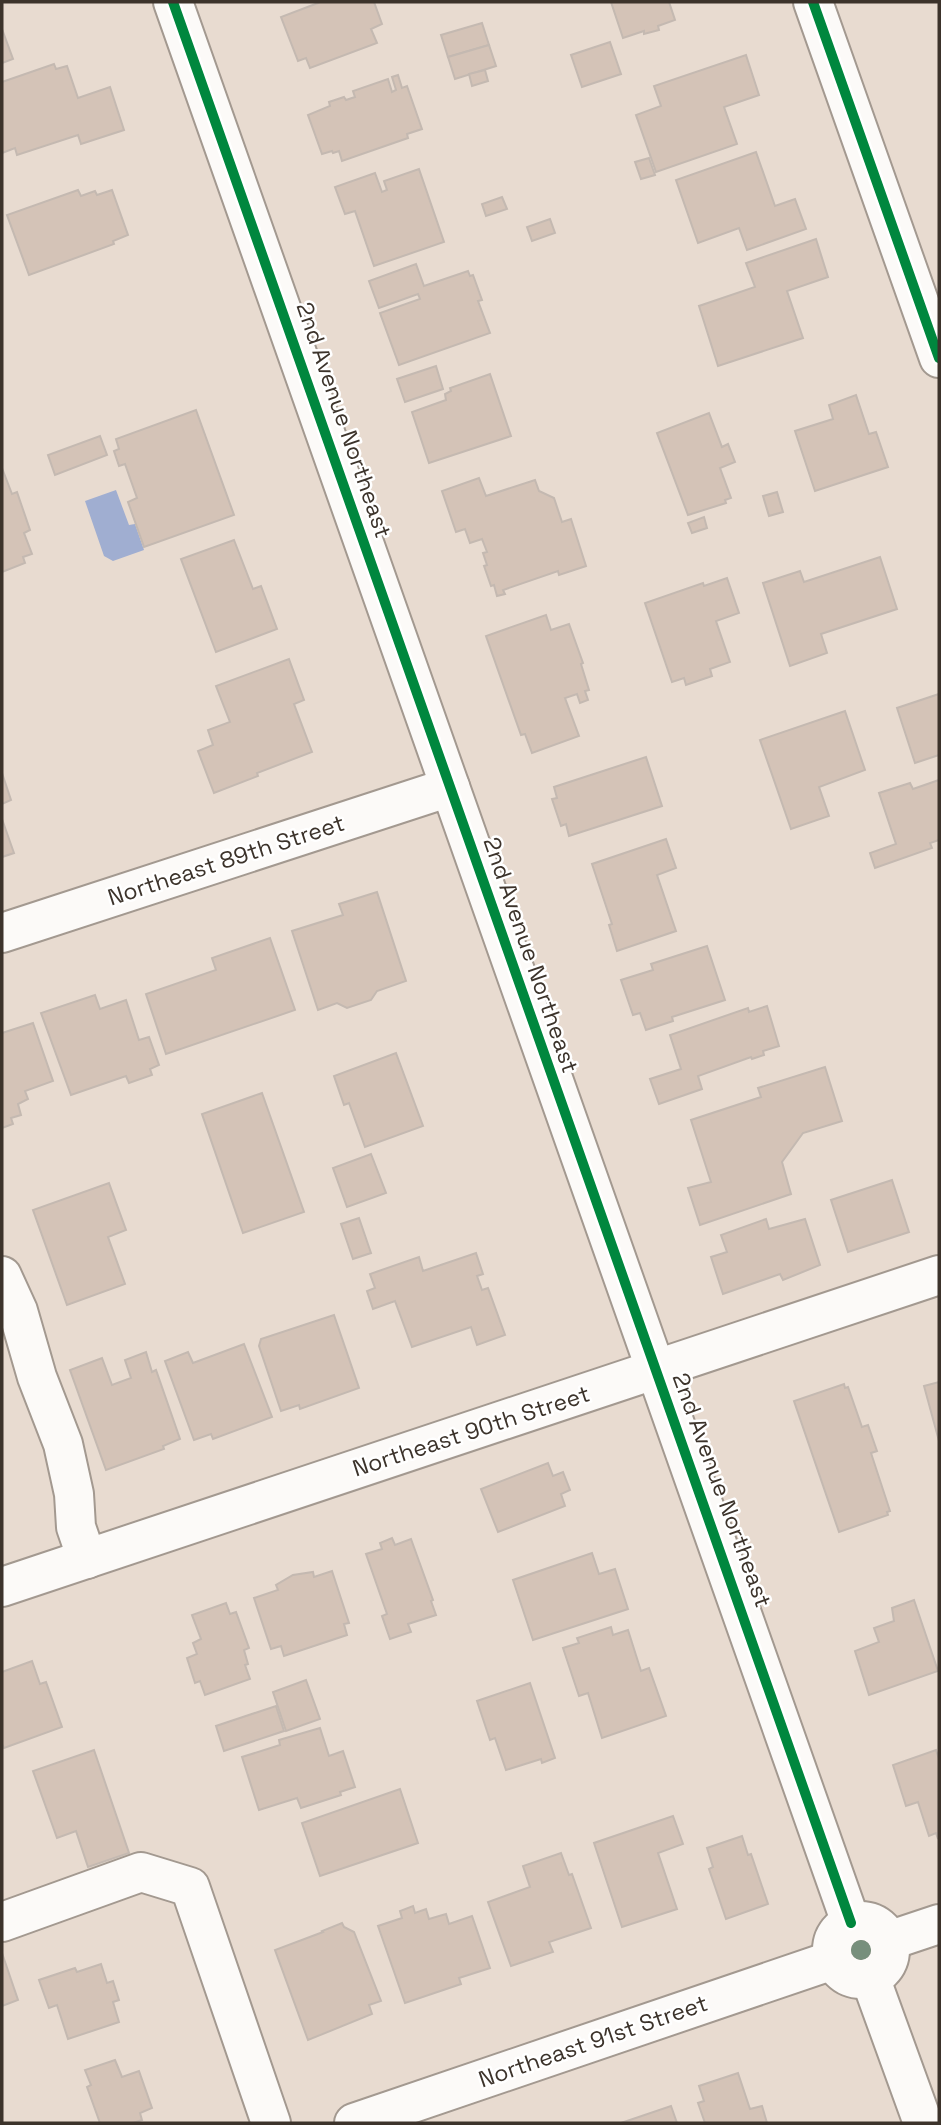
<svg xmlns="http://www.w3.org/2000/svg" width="941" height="2125" font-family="'Space Grotesk',sans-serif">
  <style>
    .water { fill: #a0aed1 }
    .building { fill: #d4c3b7; stroke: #c4b9b1; stroke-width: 2 }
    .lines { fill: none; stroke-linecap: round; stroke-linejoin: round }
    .minor-casing { stroke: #a39990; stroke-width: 42 }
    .minor { stroke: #fcfaf8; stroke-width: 38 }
    .cycleway-casing { stroke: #fff; stroke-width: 15 }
    .cycleway { stroke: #00873e; stroke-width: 10 }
    .tree { fill: #778f7c }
    .labels { text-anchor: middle; stroke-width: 5; stroke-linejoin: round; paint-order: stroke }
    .street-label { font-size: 23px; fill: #3c332b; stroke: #fff }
  </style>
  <rect width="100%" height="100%" fill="#e8dbd0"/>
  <path class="water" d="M116,490L129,525L135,524L144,550L113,561L104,556L85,501Z"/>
  <g class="building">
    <path d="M317,2H374L382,24L371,29L377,43L310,68L306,58L298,61L281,17L318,3Z"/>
    <path d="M611,2H669L675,20L658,26L659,30L644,34V31L623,38Z"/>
    <path d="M482,23L489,45L448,57L441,35Z"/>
    <path d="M2,29L13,59L2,63Z"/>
    <path d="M610,42L621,74L582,87L571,55Z"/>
    <path d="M489,45L496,66L455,79L448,57Z"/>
    <path d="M746,55L759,95L724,107L737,144L656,172L636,115L661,106L654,86Z"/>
    <path d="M54,64L56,69L67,66L78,98L110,87L124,130L81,144L78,135L17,155L15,148L2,153V82Z"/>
    <path d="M485,70L488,81L472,86L469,74Z"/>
    <path d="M398,75L402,88L407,86L422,129L407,134L408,138L342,161L339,151L333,153L332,151L322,154L308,115L330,106L329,102L344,97L346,100L355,97L353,91L388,79L392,92L396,90L392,77Z"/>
    <path d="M756,152L775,206L795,199L806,229L747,250L739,228L698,243L676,180Z"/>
    <path d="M649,158L655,175L641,179L635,162Z"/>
    <path d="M419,169L444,242L374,266L355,211L345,214L335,187L375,173L382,192L387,190L384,181Z"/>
    <path d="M78,190L81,196L95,191L97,195L112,190L128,235L113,241L114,244L29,275L7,215Z"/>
    <path d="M502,197L507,209L486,216L482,204Z"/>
    <path d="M550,219L555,233L532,241L527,227Z"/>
    <path d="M816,239L828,277L787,291L803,338L718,366L699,306L755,287L746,263Z"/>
    <path d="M416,264L424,286L468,271L470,276L473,275L482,300L478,301L490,333L399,365L380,313L420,299L418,294L379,308L369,281Z"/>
    <path d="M436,366L443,389L405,402L397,379Z"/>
    <path d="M490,374L511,436L429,463L412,412L446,400L445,394L451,391L450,388Z"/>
    <path d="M856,395L869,434L876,432L888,467L815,491L795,431L833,419L829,405Z"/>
    <path d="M196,410L234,515L144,547L128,502L137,498L125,464L119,466L114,451L119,449L116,439Z"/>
    <path d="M709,413L722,447L728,444L735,462L720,468L731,498L725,500L726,503L688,515L657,433Z"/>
    <path d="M100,436L107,455L55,475L48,455Z"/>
    <path d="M2,468L12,494L17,492L30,530L24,533L32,554L23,557L25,563L2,572Z"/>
    <path d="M479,478L486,496L535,480L539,491L554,498L562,522L571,519L586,566L559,575L558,571L503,590L505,594L497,596L494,585L491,586L484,566L487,565L483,553L487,552L482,539L470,543L465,529L456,532L442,491Z"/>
    <path d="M777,492L783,512L769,516L763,496Z"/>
    <path d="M704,517L707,528L692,533L688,523Z"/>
    <path d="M234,540L253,589L261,586L277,629L216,652L181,559Z"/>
    <path d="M880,557L897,609L821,634L827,653L790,666L763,583L800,571L804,582Z"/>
    <path d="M727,578L739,613L716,621L730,662L710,669L712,676L686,685L684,678L672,682L645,603L703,583L704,586Z"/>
    <path d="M546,615L551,630L569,624L583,663L581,664L589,690L585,691L588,700L580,703L577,694L565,698L579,736L532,753L525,734L521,735L486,636Z"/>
    <path d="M289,659L304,700L294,704L312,752L257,773L258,776L214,793L198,751L213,745L208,730L230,722L216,686Z"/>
    <path d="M939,694V755L915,763L897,708Z"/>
    <path d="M845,711L865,770L819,787L829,816L791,829L760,740Z"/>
    <path d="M646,757L662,806L569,836L566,824L561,826L552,799L557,798L554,787Z"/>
    <path d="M2,773L11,800L2,804Z"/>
    <path d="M939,780V840L930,843L932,848L875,868L870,853L896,844L879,793L910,783L913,789Z"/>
    <path d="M2,819L14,853L2,857Z"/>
    <path d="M666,839L676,868L657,875L676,931L617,951L609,925L612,924L592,864Z"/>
    <path d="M377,892L406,981L377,991L371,1000L347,1008L337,1003L318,1010L292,931L343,915L339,904Z"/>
    <path d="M270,938L295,1010L166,1054L146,994L216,970L212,958Z"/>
    <path d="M707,946L725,1000L672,1017L673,1021L646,1030L640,1013L633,1015L621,980L653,970L651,964Z"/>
    <path d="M95,995L100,1009L126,1000L139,1040L149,1037L159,1065L150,1069L152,1075L129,1083L126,1076L71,1095L41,1013Z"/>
    <path d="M767,1006L779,1046L763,1051L764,1055L752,1059L751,1057L698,1076L702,1089L659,1104L650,1079L681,1069L670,1035L748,1008L749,1012Z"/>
    <path d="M33,1023L53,1081L25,1091L28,1099L18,1104L21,1115L11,1118L13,1124L2,1128V1033Z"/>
    <path d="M396,1053L423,1126L365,1147L349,1103L344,1105L334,1076Z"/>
    <path d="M825,1067L842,1121L803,1133L782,1162L791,1194L700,1225L688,1188L711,1182L691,1120L761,1097L758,1088Z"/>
    <path d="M262,1093L304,1212L243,1233L202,1114Z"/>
    <path d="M371,1154L386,1193L347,1207L333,1168Z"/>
    <path d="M892,1180L909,1232L848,1252L831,1200Z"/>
    <path d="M109,1183L126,1230L108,1237L125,1284L67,1305L33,1210Z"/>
    <path d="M359,1218L371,1253L353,1259L341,1224Z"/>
    <path d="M766,1219L769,1229L805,1219L820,1265L783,1280L780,1274L723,1294L711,1257L727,1252L721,1235Z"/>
    <path d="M476,1253L483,1274L477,1276L482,1290L488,1288L505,1335L477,1345L471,1327L412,1347L395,1301L373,1309L367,1291L375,1288L370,1274L419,1257L423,1271Z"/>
    <path d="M334,1315L359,1388L300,1409L299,1405L281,1411L259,1346L261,1339Z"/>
    <path d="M244,1344L272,1417L213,1439L211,1434L194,1440L165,1361L188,1352L193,1363Z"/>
    <path d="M146,1352L152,1372L156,1370L180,1439L163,1446L164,1449L106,1470L70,1370L102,1358L112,1385L131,1378L125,1360Z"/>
    <path d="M939,1382V1441L924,1386Z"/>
    <path d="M844,1384L845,1388L848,1387L862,1427L868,1425L877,1451L871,1453L890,1511L887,1512L888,1515L839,1532L794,1401Z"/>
    <path d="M548,1463L553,1476L563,1472L570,1490L561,1494L565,1506L498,1532L481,1489Z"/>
    <path d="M392,1538L395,1545L411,1539L433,1600L431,1601L436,1615L408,1624L411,1632L390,1639L382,1616L387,1614L366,1554L382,1549L380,1543Z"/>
    <path d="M592,1553L599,1574L615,1569L628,1609L533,1640L513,1580Z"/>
    <path d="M332,1571L349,1623L344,1624L347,1635L284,1656L281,1646L271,1649L254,1598L278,1590L276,1585L293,1575L313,1572L314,1577Z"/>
    <path d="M914,1600L938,1671L869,1695L855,1651L879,1642L874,1628L894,1621L892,1608Z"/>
    <path d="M226,1603L230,1614L236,1612L249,1648L244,1650L248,1664L245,1665L250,1679L205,1695L200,1681L195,1683L187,1658L197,1654L193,1643L201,1639L192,1615Z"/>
    <path d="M611,1627L613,1635L628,1630L641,1671L649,1668L666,1716L602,1738L588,1693L579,1696L563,1648L579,1643L577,1638Z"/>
    <path d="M32,1661L40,1684L46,1682L62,1727L4,1748L2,1744V1672Z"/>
    <path d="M306,1680L320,1719L286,1731L273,1692Z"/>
    <path d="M530,1683L555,1758L542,1763L541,1759L506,1770L495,1738L490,1740L477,1701Z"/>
    <path d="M276,1706L284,1731L224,1751L216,1726Z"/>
    <path d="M320,1728L329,1756L343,1751L355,1787L340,1792L341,1795L301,1808L297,1798L259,1810L242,1757L280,1745L279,1740Z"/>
    <path d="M94,1750L129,1853L88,1867L76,1831L57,1838L33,1771Z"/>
    <path d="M936,1750L939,1759L938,1839L936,1833L929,1836L918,1802L906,1806L893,1765Z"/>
    <path d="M400,1789L418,1843L320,1876L302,1823Z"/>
    <path d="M673,1816L683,1844L658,1853L677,1909L622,1927L594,1843Z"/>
    <path d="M742,1836L748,1855L751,1854L768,1904L726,1919L709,1869L713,1867L707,1848Z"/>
    <path d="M561,1853L569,1875L572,1874L591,1928L549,1942L553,1952L511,1966L488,1902L530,1887L523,1866Z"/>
    <path d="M413,1906L415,1913L426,1909L429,1919L446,1914L449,1924L472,1916L490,1968L459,1978L461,1984L405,2003L378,1926L402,1918L400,1911Z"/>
    <path d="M342,1923L344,1927L354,1932L381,2001L369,2005L372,2014L308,2040L275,1950L323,1932L322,1931Z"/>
    <path d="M2,1953L18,2000L2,2006Z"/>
    <path d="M101,1964L107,1983L113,1981L119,2000L113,2002L119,2022L68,2039L57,2005L49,2008L39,1980L75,1968L77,1972Z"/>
    <path d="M115,2060L122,2077L139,2071L152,2108L140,2113L142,2120L133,2123H100L87,2087L91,2085L85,2070Z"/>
    <path d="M738,2073L750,2109L762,2106L767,2123H705L698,2103L704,2101L699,2086Z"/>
    <path d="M671,2106L677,2123H621Z"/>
  </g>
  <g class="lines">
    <g class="minor-casing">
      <g id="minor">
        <path d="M173,2L851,1923"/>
        <path d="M813,2L939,358"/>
        <path d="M2,933L450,787"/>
        <path d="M2,1276L18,1311L37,1377L63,1444L74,1494L76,1527L87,1559"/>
        <path d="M2,1587L939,1275"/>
        <circle cx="861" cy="1950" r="29"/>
        <path d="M2,1922L141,1872L190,1887L271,2123"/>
        <path d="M888,1941L939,1924"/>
        <path d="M870,1977L923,2123"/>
        <path d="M354,2123L833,1960"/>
      </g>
    </g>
    <use href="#minor" class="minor"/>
    <g class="cycleway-casing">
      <g id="cycleway">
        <path d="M173,2L851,1923"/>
        <path d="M813,2L939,358"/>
      </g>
    </g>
    <use href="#cycleway" class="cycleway"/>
  </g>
  <circle class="tree" cx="861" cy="1950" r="10"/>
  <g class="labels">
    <g class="street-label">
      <text transform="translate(344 420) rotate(71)" y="8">2nd Avenue Northeast</text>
      <text transform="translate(226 860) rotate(-18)" y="8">Northeast 89th Street</text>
      <text transform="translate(531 955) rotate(71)" y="8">2nd Avenue Northeast</text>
      <text transform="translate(471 1431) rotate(-18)" y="8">Northeast 90th Street</text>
      <text transform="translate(722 1490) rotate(70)" y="8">2nd Avenue Northeast</text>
      <text transform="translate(593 2041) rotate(-19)" y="8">Northeast 91st Street</text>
    </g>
  </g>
  <rect width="941" height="2125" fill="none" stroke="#3c332b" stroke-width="7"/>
</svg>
